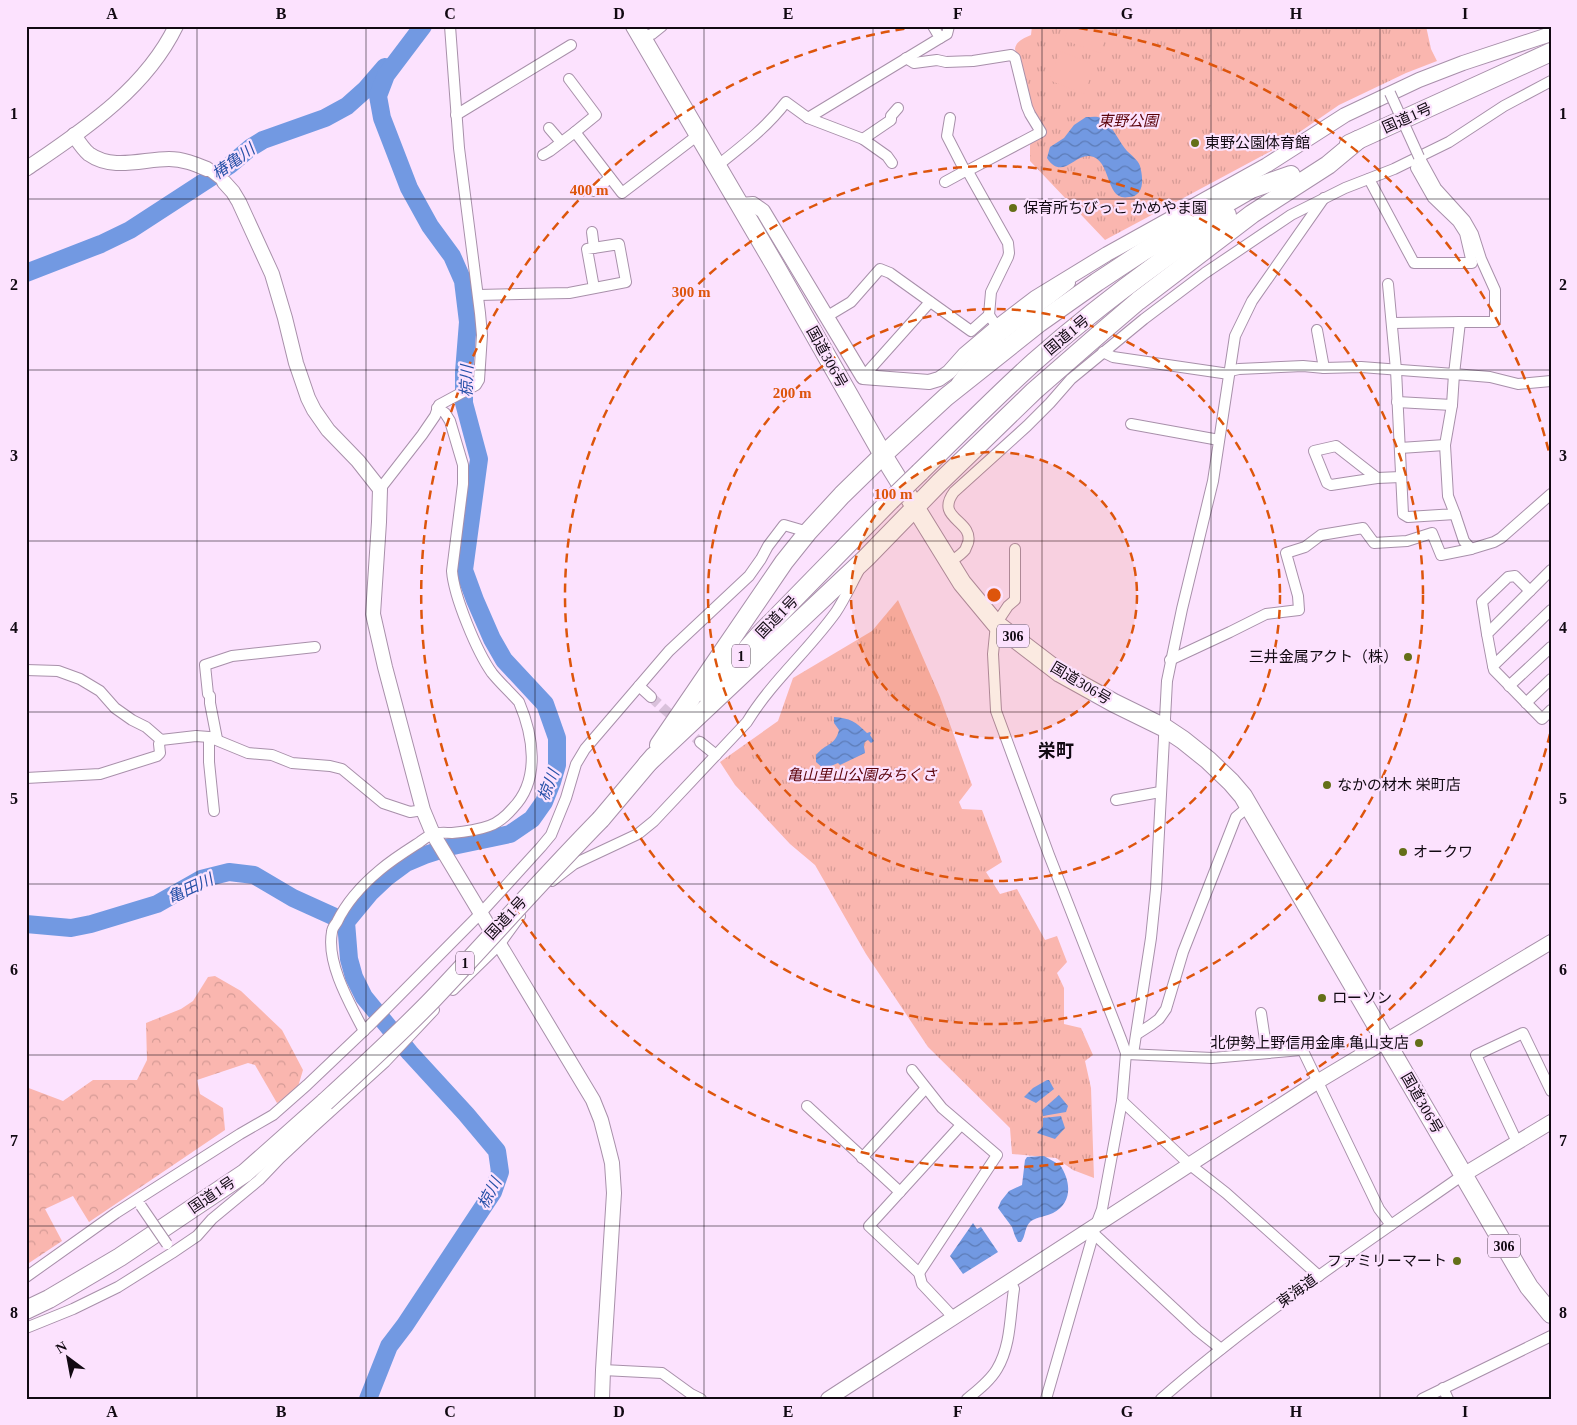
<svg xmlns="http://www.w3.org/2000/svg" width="1577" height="1425" font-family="'Times New Roman','Noto Sans JP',serif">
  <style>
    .forest { fill: url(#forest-crowns) }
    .park { fill: url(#park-tufts) }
    .pitch { fill: #fab6af }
    .water { fill: url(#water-waves) }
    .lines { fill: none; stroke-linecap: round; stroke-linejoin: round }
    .river { stroke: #7299e2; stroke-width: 18 }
    .street-tunnel { stroke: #d9c1db; stroke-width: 10; stroke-dasharray: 10 5; stroke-linecap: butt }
    .street-casing { stroke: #a890aa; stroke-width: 12 }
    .secondary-casing { stroke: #a890aa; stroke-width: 16 }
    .highway-casing { stroke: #a890aa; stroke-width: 20 }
    .street { stroke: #fff; stroke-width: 10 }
    .secondary { stroke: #fff; stroke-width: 14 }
    .highway { stroke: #fff; stroke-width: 18 }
    .street-bridge-casing { stroke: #a890aa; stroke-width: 12; stroke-linecap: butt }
    .highway-bridge-casing { stroke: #a890aa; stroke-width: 20; stroke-linecap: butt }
    .street-bridge { stroke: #fff; stroke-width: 10 }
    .highway-bridge { stroke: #fff; stroke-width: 18 }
    .grid { fill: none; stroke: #110912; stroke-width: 1; stroke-opacity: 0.55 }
    .ring { fill: none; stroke: #dd550c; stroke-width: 2.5; stroke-dasharray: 9 6 }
    .poi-dot { fill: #646f18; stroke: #fce2fe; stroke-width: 2 }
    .labels { text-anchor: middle; stroke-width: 4.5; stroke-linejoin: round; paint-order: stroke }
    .shield { fill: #fce2fe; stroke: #584a59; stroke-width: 1 }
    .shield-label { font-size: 14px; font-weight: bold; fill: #110912 }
    .street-label { font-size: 15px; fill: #110912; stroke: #fce2fe }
    .park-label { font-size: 15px; font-style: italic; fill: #5a0209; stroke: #fce2fe }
    .poi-label { font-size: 15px; fill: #110912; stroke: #fce2fe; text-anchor: start }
    .water-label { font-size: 16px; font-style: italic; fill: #2751a8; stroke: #fce2fe }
    .quarter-label { font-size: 18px; font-weight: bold; fill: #110912; stroke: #fce2fe }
    .centre { fill: #dd550c; stroke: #fce2fe; stroke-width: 2.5 }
    .ring-label { font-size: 15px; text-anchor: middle; font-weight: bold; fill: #dd550c; stroke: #fce2fe; stroke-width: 4.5; stroke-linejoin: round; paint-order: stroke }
    .neatline { fill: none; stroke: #110912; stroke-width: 2 }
    .grid-label { font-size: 16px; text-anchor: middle; font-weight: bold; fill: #110912 }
  </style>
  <defs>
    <pattern id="forest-crowns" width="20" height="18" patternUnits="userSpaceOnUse" patternTransform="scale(1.25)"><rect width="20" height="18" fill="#fab6af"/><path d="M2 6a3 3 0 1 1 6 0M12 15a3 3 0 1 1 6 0" fill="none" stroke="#d59b96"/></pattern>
    <pattern id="park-tufts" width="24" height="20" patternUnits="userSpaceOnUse" patternTransform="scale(1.25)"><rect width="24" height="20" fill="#fab6af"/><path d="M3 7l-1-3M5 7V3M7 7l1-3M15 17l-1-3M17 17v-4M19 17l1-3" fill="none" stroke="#d59b96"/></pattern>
    <pattern id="water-waves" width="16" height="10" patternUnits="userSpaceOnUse" patternTransform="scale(1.25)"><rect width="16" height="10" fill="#7299e2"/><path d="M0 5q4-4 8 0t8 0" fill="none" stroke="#5c7bb6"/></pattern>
  </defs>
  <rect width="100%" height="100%" fill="#fce2fe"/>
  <path class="forest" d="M215,976L241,991L282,1030L303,1070L297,1090L277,1103L255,1065L248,1063L197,1080L200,1094L223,1108L225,1130L89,1222L73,1196L45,1209L62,1241L26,1265V1087L63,1101L93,1080H137L147,1060L146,1023L181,1009L193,1001L208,977Z"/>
  <g class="park">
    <path d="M1032,26H1426L1431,49L1437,61L1406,73L1339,105L1275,149L1105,240L1030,161V145L1036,129L1015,49C1016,41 1024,38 1031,35Z"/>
    <path d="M898,600L940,697L972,785L959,802L962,809L982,810L1002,862L986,872L1000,894L1017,889L1045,940L1057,936L1067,962L1057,973L1064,988V1024L1081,1028L1093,1055L1085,1061L1091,1088L1094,1178L1073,1170L1056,1158L1012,1154L1010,1128L928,1047L866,954L815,865L790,844L735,785L720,762L778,721L793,678L872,631Z"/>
  </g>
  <g class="pitch">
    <path d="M1069,26H1110L1100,53L1064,40Z"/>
    <path d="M1060,51L1095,65L1084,94L1049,80Z"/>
  </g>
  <g class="water">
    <path d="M1086,117C1092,117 1097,116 1101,118C1112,124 1119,142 1127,151C1132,156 1138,160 1140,166C1142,173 1144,186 1139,192C1137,195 1133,197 1129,197C1104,202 1113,160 1090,156C1074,154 1062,181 1047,158L1050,147L1064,138L1074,125Z"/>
    <path d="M834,717C850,718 856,722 867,733L870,732L871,733L870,735L874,741L871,743L868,740C861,743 865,748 865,753L840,765L838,763L824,769L816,762V755C826,743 835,746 839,730L834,723Z"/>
    <path d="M1047,1080H1049L1054,1089L1036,1103L1024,1097L1033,1088Z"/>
    <path d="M1059,1095L1068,1106L1066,1112L1043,1116L1042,1110Z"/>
    <path d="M1061,1116L1065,1128L1055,1139L1037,1133C1044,1124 1043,1131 1043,1118Z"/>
    <path d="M1044,1156L1060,1165C1071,1181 1073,1203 1053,1213C1047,1216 1037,1217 1031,1221C1024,1227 1026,1236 1021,1242H1018L1015,1236L1012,1227L998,1208L1001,1201L1009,1191L1022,1185L1025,1160L1027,1157Z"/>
    <path d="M973,1223L977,1229L981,1227L998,1252L963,1274L950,1256Z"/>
  </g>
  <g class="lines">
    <g class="river">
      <path d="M26,273L101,244L130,230L230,165L250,148L263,140L325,118L347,106L366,89L385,67"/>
      <path d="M26,924L71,928L91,924L157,904L201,879L229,872L254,875L293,898L346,922"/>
      <path d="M368,1399L389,1346L405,1325L493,1192L500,1172L497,1151L466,1114L410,1053L364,997L354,977L349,959L346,922L370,893L387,877L406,863L425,855L453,846L510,834L532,819L544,802L552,782L557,765V738L545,704L504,660L492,639L475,600L464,570L479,459L464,403V372L468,322L463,281L452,256L430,226L409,188L382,118L378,96L386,75L423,26"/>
    </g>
    <path class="street-tunnel" d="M651,697L700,742"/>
    <g class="street-casing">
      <g id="street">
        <path d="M642,37L652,34L662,26"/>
        <path d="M940,38L947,34L949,26"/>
        <path d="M906,58L914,63L937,60L946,62L973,61L1011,55L1015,58L1027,107L1030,114L1041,132L967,171"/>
        <path d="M569,79L596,115L575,132"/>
        <path d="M456,115L571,45"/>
        <path d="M808,118L863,139L891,120V116L898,108"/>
        <path d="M950,118L947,136L965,171"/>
        <path d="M549,128L561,142"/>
        <path d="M863,139L887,156L892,163"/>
        <path d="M543,155L550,151L575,132L622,193L698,135"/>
        <path d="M717,166C741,147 767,127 786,102L808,118L940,38L933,26"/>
        <path d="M207,169L224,182"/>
        <path d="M1369,179L1414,263H1472L1465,233L1458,222L1433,198L1416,168"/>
        <path d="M945,182L967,170L1008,243L1009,253L1008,257L991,292L989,315"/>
        <path d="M594,191L610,178"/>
        <path d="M592,232L594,248"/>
        <path d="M1388,284L1396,370L1403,514L1408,517L1455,514L1448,496L1445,445L1452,405L1454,374L1490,377L1518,384L1551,381"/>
        <path d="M478,295L569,293L626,282L619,244L587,249L594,288"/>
        <path d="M826,317L851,302L880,269L890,273L971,331L989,315L997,327"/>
        <path d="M1393,323L1460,322"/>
        <path d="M1317,330L1324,368"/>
        <path d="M1103,352L1113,357L1229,374"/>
        <path d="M1230,371L1239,369L1303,366L1324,368L1361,367L1454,374L1460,322H1495V290L1481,259L1473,234L1465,220L1436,188L1419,157"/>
        <path d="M863,377L930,302"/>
        <path d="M957,382C983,344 1034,312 1070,283"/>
        <path d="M1397,402L1452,405"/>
        <path d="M1131,424L1219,440"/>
        <path d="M1400,448L1445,445"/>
        <path d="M1377,478L1336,446L1314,451L1327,483L1331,485L1377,478L1401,477"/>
        <path d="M380,489L422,435L435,416L439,405L476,385L479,380L482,335L480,313L459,148L450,26"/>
        <path d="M1455,514L1464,541L1471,549L1494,542L1501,538L1551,494"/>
        <path d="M1015,549V600L1008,606L996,624L993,654L996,711L1049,855L1121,1039L1126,1053L1122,1101L1102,1209L1096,1225L1046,1399"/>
        <path d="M949,563C954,559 961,555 965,550C966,548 967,545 968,543C974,520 934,519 954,492L1027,426L1050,403L1071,379L1144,319L1205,273L1291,215L1345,188L1394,169L1449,142L1504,106L1551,81"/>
        <path d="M1551,610L1493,666L1494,670L1542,719L1551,710"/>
        <path d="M1487,634L1482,602L1508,577L1515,576L1530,591"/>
        <path d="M1170,660L1230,632L1266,614L1299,610L1298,596L1286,553L1305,547L1321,535L1363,528L1374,543L1407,541L1432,533L1441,555L1471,549"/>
        <path d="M1493,666L1487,634L1551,570"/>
        <path d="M26,670L58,671L80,679L100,691L115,708L132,720L146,727L161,740L196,736L209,737L248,753L272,755L292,763L330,766L342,769L383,803L410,812L423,810"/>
        <path d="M639,686L651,697"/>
        <path d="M1509,686L1551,647"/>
        <path d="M1526,703L1551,679"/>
        <path d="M209,737V762L214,811"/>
        <path d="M217,739L210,703V696L208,694L205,665L232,656L315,647"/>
        <path d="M700,742L716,755"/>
        <path d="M26,778L100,774L157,756L160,753L159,744L161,740"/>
        <path d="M1116,800L1160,792"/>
        <path d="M552,881L574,864L638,834L654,821L747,722C772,681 808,651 836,612C844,600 851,585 858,572"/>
        <path d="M453,990L499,945L520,916"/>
        <path d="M1261,1013L1267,1053"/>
        <path d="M364,1031C350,1004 326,963 332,932C332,928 335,925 337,922C347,901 362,885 380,870C393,859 406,851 420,842C424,839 429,835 433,834C439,832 446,833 452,833C464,832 478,830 489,826C498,823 507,815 513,808C541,779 533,735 519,702C510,692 500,683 492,673C477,652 454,597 452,571L463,484V465L450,421L445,413L437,408"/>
        <path d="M1137,1034L1151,1025L1159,1019L1166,1009L1183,952L1236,817L1248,807"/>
        <path d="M1127,1054L1212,1058L1301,1050L1304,1053L1379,1209L1391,1225"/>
        <path d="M1133,1054L1151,938L1156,889L1167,681L1182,609L1213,481L1235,336L1252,301L1324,198"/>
        <path d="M912,1070L942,1108L997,1155L919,1273"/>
        <path d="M1122,1101L1189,1164L1226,1193L1319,1276"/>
        <path d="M807,1106L900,1192"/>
        <path d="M1517,1142L1476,1055L1523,1033L1551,1091"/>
        <path d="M862,1158L925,1089"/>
        <path d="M1093,1233L1197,1330L1221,1349"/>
        <path d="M26,1277L116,1213L240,1134L273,1115L307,1085L368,1027L480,914L541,847L551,835L566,798L576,764L585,749L669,651L749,576L761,559L768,546L784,525L808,532"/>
        <path d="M954,1318L922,1284L919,1273L869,1226L961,1125"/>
        <path d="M26,1328L73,1309L118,1287L172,1253L197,1236L212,1219L259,1180L280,1158L311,1129L385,1062L434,1010"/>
        <path d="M603,1370L662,1373L691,1394L701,1399"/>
        <path d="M1443,1388L1448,1399"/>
        <path d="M967,1399C978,1390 990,1381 997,1369C1011,1346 1010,1315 1014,1289L1010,1281"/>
        <path d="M1161,1399C1256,1316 1360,1247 1463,1175"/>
        <path d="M1422,1399L1551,1336"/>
      </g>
    </g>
    <g class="secondary-casing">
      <g id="secondary">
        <path d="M74,135C78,141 83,149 89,154C113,171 143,159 169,159C183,159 195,164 207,169"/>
        <path d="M26,169C83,130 145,90 176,26"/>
        <path d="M224,182L233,192L239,202L272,274L285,318L296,363L308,398L314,410L328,430L358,461L380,489L379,522L373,614L385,667L423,810L433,834L593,1100L601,1120L608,1147L612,1163L614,1193L603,1370L602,1399"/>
        <path d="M740,205L753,204L763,211L863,377L929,382L939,379L949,372L965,354L997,327L1035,298L1107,254L1267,165L1345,115L1419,80L1463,63L1551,34"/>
        <path d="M1463,1175L1551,1122"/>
        <path d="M828,1399L1317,1082L1551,942"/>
      </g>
    </g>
    <g class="highway-casing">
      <g id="highway">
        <path d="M635,26L776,267L883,455L962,583L996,624L1060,673L1114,703L1165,728L1183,740L1208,760L1231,782L1243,796L1517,1267L1529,1287L1551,1314"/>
        <path d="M1349,144L1551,52"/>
        <path d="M920,472C958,435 995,397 1034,362C1095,308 1160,260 1227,215"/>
        <path d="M707,695L759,635L890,501"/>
        <path d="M659,745L784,562L808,532L842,495L883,455L946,397L1039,323L1097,282L1144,251L1251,189L1291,175"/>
        <path d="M647,764L866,558L939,483L1034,391L1104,330L1138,301L1252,214L1328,165L1358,140"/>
        <path d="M601,819L654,756"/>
        <path d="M26,1310L49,1299L120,1257L245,1173L325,1102"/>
      </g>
    </g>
    <use href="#street" class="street"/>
    <use href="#secondary" class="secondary"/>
    <use href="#highway" class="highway"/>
    <g class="street-bridge-casing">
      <g id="street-bridge">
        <path d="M1390,93L1419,157"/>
        <path d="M141,1206L167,1244"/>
      </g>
    </g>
    <g class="highway-bridge-casing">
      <g id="highway-bridge">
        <path d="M890,501L920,472"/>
        <path d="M325,1102C361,1069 398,1035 432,1000C489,940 543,878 601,819"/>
      </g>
    </g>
    <use href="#street-bridge" class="street-bridge"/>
    <use href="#highway-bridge" class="highway-bridge"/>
  </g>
  <path class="grid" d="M197,26V1399M366,26V1399M535,26V1399M704,26V1399M873,26V1399M1042,26V1399M1211,26V1399M1380,26V1399M26,199H1551M26,370H1551M26,541H1551M26,712H1551M26,884H1551M26,1055H1551M26,1226H1551"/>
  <circle cx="994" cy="595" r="143" fill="#dd550c" fill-opacity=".12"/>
  <g class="ring">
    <circle cx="994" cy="595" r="143"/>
    <circle cx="994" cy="595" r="286"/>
    <circle cx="994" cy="595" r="429"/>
    <path d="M1550 734A573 573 0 1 1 924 26M1064 26A573 573 0 0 1 1550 456"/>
  </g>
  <g class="poi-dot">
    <circle cx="1195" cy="143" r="5"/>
    <circle cx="1013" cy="208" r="5"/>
    <circle cx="1408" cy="657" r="5"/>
    <circle cx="1327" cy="785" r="5"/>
    <circle cx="1403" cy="852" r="5"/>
    <circle cx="1322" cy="998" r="5"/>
    <circle cx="1419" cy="1043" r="5"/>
    <circle cx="1457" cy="1261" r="5"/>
  </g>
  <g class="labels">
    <g class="shield">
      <rect x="997" y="624.5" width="32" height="23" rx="4"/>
      <rect x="732" y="644.5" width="18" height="23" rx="4"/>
      <rect x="456" y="951.5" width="18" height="23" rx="4"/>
      <rect x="1488" y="1234.5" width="32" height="23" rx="4"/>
    </g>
    <g class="shield-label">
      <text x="1013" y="641">306</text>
      <text x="741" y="661">1</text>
      <text x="465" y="968">1</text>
      <text x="1504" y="1251">306</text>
    </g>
    <g class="street-label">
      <text transform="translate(1407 118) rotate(-24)" y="5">国道1号</text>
      <text transform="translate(1067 335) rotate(-40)" y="5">国道1号</text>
      <text transform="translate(827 357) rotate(61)" y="5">国道306号</text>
      <text transform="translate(777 617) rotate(-46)" y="5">国道1号</text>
      <text transform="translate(1081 683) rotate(31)" y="5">国道306号</text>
      <text transform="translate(506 918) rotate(-47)" y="5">国道1号</text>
      <text transform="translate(1422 1103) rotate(60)" y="5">国道306号</text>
      <text transform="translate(212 1195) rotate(-34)" y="5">国道1号</text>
      <text transform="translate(1297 1291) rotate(-36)" y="5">東海道</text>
    </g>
    <g class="park-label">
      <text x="1128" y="126">東野公園</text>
      <text x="862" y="780">亀山里山公園みちくさ</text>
    </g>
    <g class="poi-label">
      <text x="1205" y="148">東野公園体育館</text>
      <text x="1023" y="213">保育所ちびっこ かめやま園</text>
      <text x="1398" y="662" text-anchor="end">三井金属アクト（株）</text>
      <text x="1337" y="790">なかの材木 栄町店</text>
      <text x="1413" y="857">オークワ</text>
      <text x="1332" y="1003">ローソン</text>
      <text x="1409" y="1048" text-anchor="end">北伊勢上野信用金庫 亀山支店</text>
      <text x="1447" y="1266" text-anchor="end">ファミリーマート</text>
    </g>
    <g class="water-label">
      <text transform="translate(233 161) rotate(-36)" y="6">椿亀川</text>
      <text transform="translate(466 381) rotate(-88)" y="6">椋川</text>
      <text transform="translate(548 785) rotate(-69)" y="6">椋川</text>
      <text transform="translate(190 888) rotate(-25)" y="6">亀田川</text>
      <text transform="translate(489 1193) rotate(-62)" y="6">椋川</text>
    </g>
    <g class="quarter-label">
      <text x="1056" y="757">栄町</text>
    </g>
  </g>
  <circle cx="994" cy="595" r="8" class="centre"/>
  <g class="ring-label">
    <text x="589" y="195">400 m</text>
    <text x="691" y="297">300 m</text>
    <text x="792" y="398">200 m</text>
    <text x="893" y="499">100 m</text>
  </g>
  <rect width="1577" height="1425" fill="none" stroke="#fce2fe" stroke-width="55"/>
  <g transform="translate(68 1358) rotate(328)" stroke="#fce2fe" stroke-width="4" paint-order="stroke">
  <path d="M0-4L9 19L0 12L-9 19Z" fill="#110912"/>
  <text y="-8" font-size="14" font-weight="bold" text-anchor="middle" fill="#110912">N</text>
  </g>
  <rect x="28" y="28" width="1522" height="1370" class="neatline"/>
  <g class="grid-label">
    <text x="112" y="19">A</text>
    <text x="281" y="19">B</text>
    <text x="450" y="19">C</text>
    <text x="619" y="19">D</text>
    <text x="788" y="19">E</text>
    <text x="958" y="19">F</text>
    <text x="1127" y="19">G</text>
    <text x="1296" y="19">H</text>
    <text x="1465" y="19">I</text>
    <text x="14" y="119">1</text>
    <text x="1563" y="119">1</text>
    <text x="14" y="290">2</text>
    <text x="1563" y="290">2</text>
    <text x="14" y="461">3</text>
    <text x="1563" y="461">3</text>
    <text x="14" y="633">4</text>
    <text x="1563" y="633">4</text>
    <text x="14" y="804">5</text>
    <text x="1563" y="804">5</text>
    <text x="14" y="975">6</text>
    <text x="1563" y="975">6</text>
    <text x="14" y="1146">7</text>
    <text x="1563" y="1146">7</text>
    <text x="14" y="1318">8</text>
    <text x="1563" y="1318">8</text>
    <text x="112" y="1417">A</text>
    <text x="281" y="1417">B</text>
    <text x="450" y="1417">C</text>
    <text x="619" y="1417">D</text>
    <text x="788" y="1417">E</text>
    <text x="958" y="1417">F</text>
    <text x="1127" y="1417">G</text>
    <text x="1296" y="1417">H</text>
    <text x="1465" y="1417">I</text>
  </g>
</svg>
